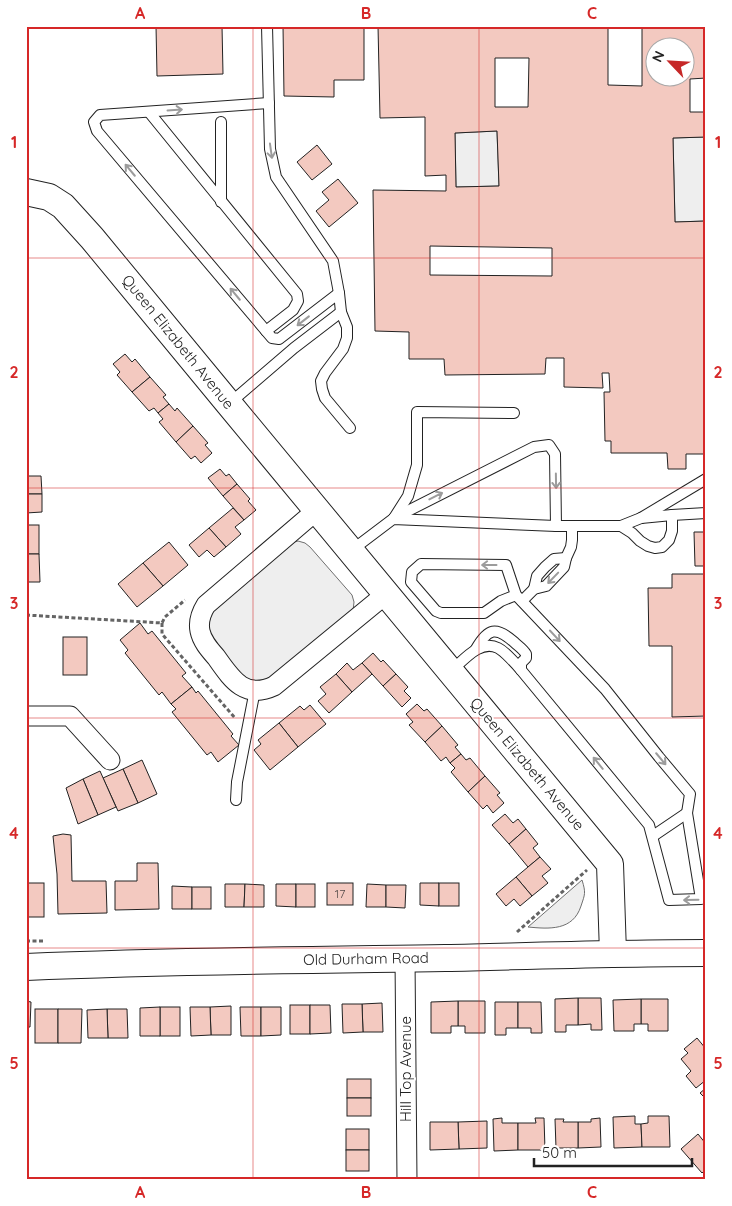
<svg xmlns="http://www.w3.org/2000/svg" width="732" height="1206" font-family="Quicksand,sans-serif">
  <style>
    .green { fill: #eee; stroke: #6f6f6f }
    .building { fill: #f3c9c0; stroke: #222; fill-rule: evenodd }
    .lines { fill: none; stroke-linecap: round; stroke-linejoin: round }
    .lane-casing { stroke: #222; stroke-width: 12 }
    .street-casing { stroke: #222; stroke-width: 21 }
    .secondary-casing { stroke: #222; stroke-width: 28 }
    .path { stroke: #646464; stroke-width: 3; stroke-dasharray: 4 2.5; stroke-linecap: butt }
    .lane { stroke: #fff; stroke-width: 10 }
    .street { stroke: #fff; stroke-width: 19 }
    .secondary { stroke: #fff; stroke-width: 26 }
    .oneway { stroke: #9c9c9c }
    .grid { fill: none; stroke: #d62828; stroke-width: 1; stroke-opacity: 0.55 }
    .labels { text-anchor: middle; stroke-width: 4; stroke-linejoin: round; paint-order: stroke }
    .number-label { font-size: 12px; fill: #564c4a }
    .street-label { font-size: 15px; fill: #222; stroke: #fff }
    .neatline { fill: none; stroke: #d62828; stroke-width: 2 }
    .grid-label { font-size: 16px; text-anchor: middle; font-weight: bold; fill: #d62828 }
  </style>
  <rect width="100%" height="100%" fill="#fff"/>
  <g class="green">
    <path d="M497,131L499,186L456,187L455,133Z"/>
    <path d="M706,137V221L675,222L673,138Z"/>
    <path d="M298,541L305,543L310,547L352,595L354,602L353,611L274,677L259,683L243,678L208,637V615L291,543Z"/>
    <path d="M582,880C586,893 585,894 581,906C573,931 549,929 528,927Z"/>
  </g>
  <g class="building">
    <path d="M156,26H222L223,74L157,76Z"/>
    <path d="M283,26H364V80H334V97L284,96Z"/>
    <path d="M378,26H608V85L642,86V26H706V78L690,79V112H706V137L673,138L675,222L706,221V454H686V469H668L667,453H611V441H605L604,392H610L609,373H602L603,388L564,387V358H546L545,374L445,375L444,359H409V332L375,331L373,190L446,191V175L425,176V117L380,118ZM654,48H684V78H654ZM495,58H529L528,107H495ZM497,131L499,186L456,187L455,133ZM430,246L552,248V276L430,275Z"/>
    <path d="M317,145L332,164L312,180L297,162Z"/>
    <path d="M338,179L358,203L329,227L316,211L329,200L322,192Z"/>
    <path d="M125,354L132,362L135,359L150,377L132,392L117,375L120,372L113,364Z"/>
    <path d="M150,377L166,395L163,397L169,404L158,413L154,408L149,411L132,392Z"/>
    <path d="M169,404L175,411L177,408L193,426L176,442L159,422L163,419L158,413Z"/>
    <path d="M193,426L208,443L205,445L212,453L201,463L195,456L191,459L176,442Z"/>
    <path d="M220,469L226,476L229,474L237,484L223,496L208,478Z"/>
    <path d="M26,476H41L42,494H26Z"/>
    <path d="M237,484L250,499L248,501L256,510L244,520L223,496Z"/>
    <path d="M26,494H42V512L26,513Z"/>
    <path d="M233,508L244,520L235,527L241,534L226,547L209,528Z"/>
    <rect x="26" y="525" width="13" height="29"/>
    <path d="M209,528L226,547L214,557L207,550L199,557L189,545Z"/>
    <path d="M694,532H706V566H695Z"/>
    <path d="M169,542L188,565L163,586L143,563Z"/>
    <path d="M26,554H39L40,582H26Z"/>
    <path d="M143,563L163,586L137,607L118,584Z"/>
    <path d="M672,574H706V716L672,717V646H649L648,588H672Z"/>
    <path d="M140,623L148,634L152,631L186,673L182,676L192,687L171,704L162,692L159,695L125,653L128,650L120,640Z"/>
    <rect x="63" y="637" width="24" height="38"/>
    <path d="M373,653L381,662L383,660L396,674L383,686L362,663Z"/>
    <path d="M347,663L353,670L362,663L372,674L352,692L336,674Z"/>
    <path d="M336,674L352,692L329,713L318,701L326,694L320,687Z"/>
    <path d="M396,674L408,687L404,691L411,698L402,707L383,686Z"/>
    <path d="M192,687L196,693L198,691L233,734L231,736L239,745L218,762L211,752L207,755L172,712L176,709L171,704Z"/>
    <path d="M417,704L424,711L427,709L442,726L425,742L409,725L413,722L406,714Z"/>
    <path d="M310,705L326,724L298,747L279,723L300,706L304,710Z"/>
    <path d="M279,723L298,747L270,770L254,750L261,744L258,740Z"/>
    <path d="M442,726L458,745L455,747L461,754L450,763L446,757L441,761L425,742Z"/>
    <path d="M461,754L466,760L470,758L485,776L468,792L451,772L455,768L450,763Z"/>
    <path d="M142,760L157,794L138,803L123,769Z"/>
    <path d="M123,769L138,803L118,811L103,778Z"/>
    <path d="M100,771L116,807L98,815L83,779Z"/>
    <path d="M485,776L500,793L497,795L504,803L493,813L487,805L483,809L468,792Z"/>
    <path d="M83,779L98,815L78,824L66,788Z"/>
    <path d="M505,814L513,823L518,819L526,829L509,844L492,825Z"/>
    <path d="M526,829L538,844L533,848L540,857L528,867L509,844Z"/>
    <path d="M63,834L71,835L72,881H106L107,913L58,914L57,874L53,836Z"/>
    <path d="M540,857L551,869L542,876L548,883L532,896L516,877Z"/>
    <path d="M137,863H158L159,909L115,910V881H137Z"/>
    <path d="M516,877L532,896L520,906L514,899L506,906L496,894Z"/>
    <rect x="26" y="883" width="18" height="34"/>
    <rect x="327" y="883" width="26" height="22"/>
    <path d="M420,883H439V906L420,905Z"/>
    <rect x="439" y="883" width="20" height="23"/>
    <path d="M225,884H245L244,907H225Z"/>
    <path d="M245,884L264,885V907H244Z"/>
    <path d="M276,884H296V907L276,906Z"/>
    <rect x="296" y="884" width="19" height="23"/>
    <path d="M367,884L386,885V907H366Z"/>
    <path d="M386,885H406L405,908L386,907Z"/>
    <path d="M172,886L192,887V909H172Z"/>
    <rect x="192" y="887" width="19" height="22"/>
    <path d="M578,998H601L602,1030H591V1024L578,1025Z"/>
    <path d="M578,998V1025H566V1032H555V999Z"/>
    <path d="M641,999H668V1031H648V1024H641Z"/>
    <path d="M641,999V1024H634V1031H614L613,1000Z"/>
    <path d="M26,1001L31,1002L30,1027H26Z"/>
    <path d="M458,1001H485V1033H465V1026H458Z"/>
    <path d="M458,1001V1026H451V1033H431V1002Z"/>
    <path d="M495,1002H518V1028H506V1035H495Z"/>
    <path d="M518,1002H541L542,1033H531V1028H518Z"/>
    <path d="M382,1003L383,1032H363L362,1004Z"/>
    <path d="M342,1004H362L363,1032L343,1033Z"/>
    <rect x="290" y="1005" width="20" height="29"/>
    <path d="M310,1005H330L331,1033L310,1034Z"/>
    <path d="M231,1006V1035H211L210,1007Z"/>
    <rect x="160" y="1007" width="20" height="29"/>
    <path d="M160,1007V1036H140V1008Z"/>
    <path d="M190,1007H210L211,1035L191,1036Z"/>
    <path d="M240,1007H261V1036H241Z"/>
    <path d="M261,1007H281V1035L261,1036Z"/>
    <rect x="35" y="1009" width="23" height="34"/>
    <path d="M58,1009H82L81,1043H58Z"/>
    <path d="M107,1009H127L128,1038H108Z"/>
    <path d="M107,1009L108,1038H88L87,1010Z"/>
    <path d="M697,1038L706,1049V1080L696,1088L686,1076L691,1071L681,1059L688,1053L684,1049Z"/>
    <rect x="347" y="1079" width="24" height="19"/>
    <path d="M706,1088V1099L700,1093Z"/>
    <rect x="347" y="1098" width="24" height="18"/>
    <path d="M635,1116V1124H641L642,1147L614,1148L613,1117Z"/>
    <path d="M648,1116H669L670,1147H642L641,1124L648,1123Z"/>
    <path d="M502,1118V1123H518V1150L494,1151L493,1119Z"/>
    <path d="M535,1118H544L545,1150H518V1123H536Z"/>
    <path d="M600,1118L601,1147L578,1148V1122H591V1119Z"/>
    <path d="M555,1119H564L563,1122H578V1148H556Z"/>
    <path d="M487,1121V1148L459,1149L458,1122Z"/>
    <path d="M430,1122H458L459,1149L430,1150Z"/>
    <rect x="346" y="1129" width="23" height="21"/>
    <path d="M698,1134L706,1144V1169L702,1173L681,1149Z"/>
    <rect x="346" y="1150" width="23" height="21"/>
  </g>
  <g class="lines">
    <g class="lane-casing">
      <g id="lane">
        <path d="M267,26L270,149L276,177L333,261L339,293L341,312L347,327V338L343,349L325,373L321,381L322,389L325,398L350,428"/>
        <path d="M269,103L100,115L94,122L97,131L272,338L279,339L339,293"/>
        <path d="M149,112L297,294L298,301L293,310L266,331"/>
        <path d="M221,122V202"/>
        <path d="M230,403L294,348L341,312"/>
        <path d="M394,518L534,447L549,445L555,454L556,526"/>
        <path d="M394,518L408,496L417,465V412L514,413"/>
        <path d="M641,518L706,479"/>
        <path d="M621,526L641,518L672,515"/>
        <path d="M352,550L393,519L556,526H621L632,533L640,541L648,546L655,548L662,547L669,540L672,531V515L706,513"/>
        <path d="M534,589L537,576L545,567L554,559L566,558"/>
        <path d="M522,601L534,589L546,586L564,567L566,558L571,547L572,540V526"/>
        <path d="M476,649C488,628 496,626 514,642C518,646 523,649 526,654V658L521,663V670"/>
        <path d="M451,671C464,660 480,639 498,648C504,651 516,664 521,670L649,825L669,900L701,899L687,813L690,794L659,757L605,689L516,595L506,565L421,564L412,572L411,582L436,611L441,613H484L501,601L516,595"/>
        <path d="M236,800L237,782L255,690"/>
        <path d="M653,836L687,813"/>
      </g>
    </g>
    <g class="street-casing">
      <g id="street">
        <path d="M317,510L206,605C201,613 198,621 200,631C202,641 209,649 216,657C231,678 244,700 274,686L386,594"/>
        <path d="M26,716H70L110,760"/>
        <path d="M405,958L407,1180"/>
      </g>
    </g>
    <g class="secondary-casing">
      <g id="secondary">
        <path d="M26,192L49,197L63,206L92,238L229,404L610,864L613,953"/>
        <path d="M26,967C166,961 306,960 445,958C532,956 619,953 706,953"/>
      </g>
    </g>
    <g class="path">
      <path d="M26,615L162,623L165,617L185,600"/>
      <path d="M162,623V634L235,718"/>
      <path d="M517,932L587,870"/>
      <path d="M26,941H43"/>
    </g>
    <use href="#lane" class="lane"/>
    <use href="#street" class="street"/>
    <use href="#secondary" class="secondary"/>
  </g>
  <defs><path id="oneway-shaft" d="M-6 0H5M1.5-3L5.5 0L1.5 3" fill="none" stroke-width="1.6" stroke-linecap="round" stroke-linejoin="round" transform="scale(1.25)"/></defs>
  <g class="oneway">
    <use href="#oneway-shaft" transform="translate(175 110) rotate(-4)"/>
    <use href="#oneway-shaft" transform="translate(271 151) rotate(82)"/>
    <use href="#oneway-shaft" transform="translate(130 170) rotate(-130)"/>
    <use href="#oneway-shaft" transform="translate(235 294) rotate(-130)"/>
    <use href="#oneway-shaft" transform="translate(303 321) rotate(142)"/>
    <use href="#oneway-shaft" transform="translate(556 481) rotate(89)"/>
    <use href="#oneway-shaft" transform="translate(436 496) rotate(-27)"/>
    <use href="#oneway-shaft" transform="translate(489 565) rotate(-180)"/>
    <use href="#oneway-shaft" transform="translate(553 578) rotate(134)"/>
    <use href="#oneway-shaft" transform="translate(555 636) rotate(47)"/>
    <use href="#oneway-shaft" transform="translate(661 759) rotate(50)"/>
    <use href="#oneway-shaft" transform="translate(598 763) rotate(-129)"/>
    <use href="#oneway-shaft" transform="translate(691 900) rotate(179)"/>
  </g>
  <path class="grid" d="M253,26V1180M479,26V1180M26,258H706M26,488H706M26,718H706M26,948H706"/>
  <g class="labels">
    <g class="number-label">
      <text x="340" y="898">17</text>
    </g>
    <g class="street-label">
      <text transform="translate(178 342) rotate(51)" y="5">Queen Elizabeth Avenue</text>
      <text transform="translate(527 764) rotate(50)" y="5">Queen Elizabeth Avenue</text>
      <text transform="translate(366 959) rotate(-1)" y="5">Old Durham Road</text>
      <text transform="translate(406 1069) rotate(-90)" y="5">Hill Top Avenue</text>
    </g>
  </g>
  <rect width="732" height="1206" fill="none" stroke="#ffffff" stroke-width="55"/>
  <g transform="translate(670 62) rotate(295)"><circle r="24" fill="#ffffff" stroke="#a7a7a7"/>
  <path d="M0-4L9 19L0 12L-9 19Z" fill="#c62828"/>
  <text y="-8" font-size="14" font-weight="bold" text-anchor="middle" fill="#222222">N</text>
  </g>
  <path d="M534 1158v8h158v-8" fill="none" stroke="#222222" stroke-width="2.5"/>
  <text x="542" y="1158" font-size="15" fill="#222222" stroke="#ffffff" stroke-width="4" paint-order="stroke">50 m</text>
  <rect x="28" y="28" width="676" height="1150" class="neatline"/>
  <g class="grid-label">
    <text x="140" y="19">A</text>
    <text x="366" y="19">B</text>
    <text x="592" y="19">C</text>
    <text x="14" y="148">1</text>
    <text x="718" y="148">1</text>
    <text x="14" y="378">2</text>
    <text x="718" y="378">2</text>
    <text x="14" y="609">3</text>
    <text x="718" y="609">3</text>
    <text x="14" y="839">4</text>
    <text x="718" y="839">4</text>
    <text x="14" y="1069">5</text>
    <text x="718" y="1069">5</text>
    <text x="140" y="1198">A</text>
    <text x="366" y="1198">B</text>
    <text x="592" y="1198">C</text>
  </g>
</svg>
